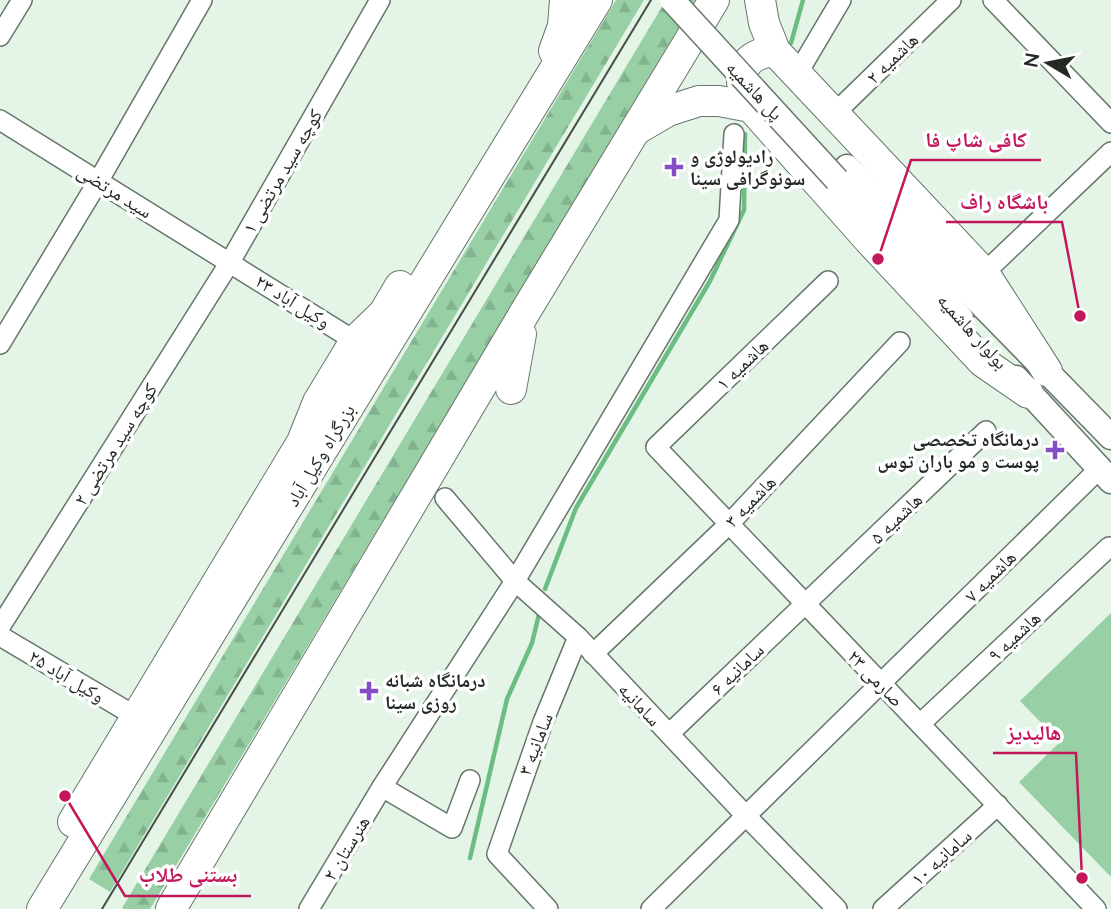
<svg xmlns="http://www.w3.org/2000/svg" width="1111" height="909" font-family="Lato,'Noto Naskh Arabic',sans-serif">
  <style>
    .forest { fill: url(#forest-firs) }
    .garden { fill: #98cfa5 }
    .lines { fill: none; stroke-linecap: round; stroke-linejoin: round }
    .stream { stroke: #6cbd82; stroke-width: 4.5 }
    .minor-casing { stroke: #67766a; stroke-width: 22 }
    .major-casing { stroke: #67766a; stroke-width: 27 }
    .highway-casing { stroke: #67766a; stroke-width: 32 }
    .minor { stroke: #fff; stroke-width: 19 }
    .major { stroke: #fff; stroke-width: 24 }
    .highway { stroke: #fff; stroke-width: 30 }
    .tram { stroke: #464f48; stroke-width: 2 }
    .major-bridge-casing { stroke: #67766a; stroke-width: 27; stroke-linecap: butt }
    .major-bridge { stroke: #fff; stroke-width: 24 }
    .poi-dot { fill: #844ec6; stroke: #fff; stroke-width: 2.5 }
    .labels { text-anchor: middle; stroke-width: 7; stroke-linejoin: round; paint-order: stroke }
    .street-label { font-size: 19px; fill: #232a24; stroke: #fff }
    .poi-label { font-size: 19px; font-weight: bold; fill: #232a24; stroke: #fff; text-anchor: start }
    .leader { fill: none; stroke: #c2185b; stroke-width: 2.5 }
    .callout-dot { fill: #c2185b; stroke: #fff; stroke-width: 2.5 }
    .callout-label { font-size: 21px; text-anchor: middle; font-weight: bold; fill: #c2185b; stroke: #fff; stroke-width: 7; stroke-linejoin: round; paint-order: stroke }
  </style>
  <defs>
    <pattern id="forest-firs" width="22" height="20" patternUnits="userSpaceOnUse" patternTransform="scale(1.75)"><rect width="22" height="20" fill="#98cfa5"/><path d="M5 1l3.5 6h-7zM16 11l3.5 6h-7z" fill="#83b28e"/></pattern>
  </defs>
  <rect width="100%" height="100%" fill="#e4f5e8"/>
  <g class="forest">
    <path d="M616,0H644L110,892L89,879Z"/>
    <path d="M666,0H695L150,909H124L122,908Z"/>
  </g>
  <path class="garden" d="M1111,613V877L1019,782L1060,742L1020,701Z"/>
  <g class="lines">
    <g class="stream">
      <path d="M791,43L803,0"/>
      <path d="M545,589L576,508L710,281L744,210L745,134"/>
      <path d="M470,858L507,699L532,643L540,610"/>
    </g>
    <g class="minor-casing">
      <g id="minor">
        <path d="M993,0L1111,123"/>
        <path d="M0,36L22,0"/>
        <path d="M796,76L841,0"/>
        <path d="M833,115L951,0"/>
        <path d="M0,120L355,341"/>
        <path d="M984,273L1111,152"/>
        <path d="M828,281L656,447L1096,909"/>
        <path d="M0,344L99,180L202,0"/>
        <path d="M445,498L515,581L578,637L747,817L837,909"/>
        <path d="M0,627L230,262L380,0"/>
        <path d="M0,636L135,716"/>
        <path d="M593,654L729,524L900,342"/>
        <path d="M920,724L1109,547"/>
        <path d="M669,734L986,431"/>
        <path d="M382,787L452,828L470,780"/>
        <path d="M309,909L382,787L515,581L729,220L734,134"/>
        <path d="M548,909L497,854L543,722L578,637"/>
        <path d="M651,909L1099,469"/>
        <path d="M883,909L998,805"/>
      </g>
    </g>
    <g class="major-casing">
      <g id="major">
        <path d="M847,167L1111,437"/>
        <path d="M837,180L961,318"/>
        <path d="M1016,378L1111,481"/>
      </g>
    </g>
    <g class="highway-casing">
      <g id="highway">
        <path d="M760,0L764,23L775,51L984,273L1047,371"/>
        <path d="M554,51L563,26L565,0"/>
        <path d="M749,102C734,75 743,54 775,51"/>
        <path d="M639,128L668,111L699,101H719L751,107L869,240L983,362L1028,393"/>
        <path d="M511,389L521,334"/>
        <path d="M73,822L302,442L318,402L355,341L384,313L400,286"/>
        <path d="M42,909L597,0"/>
        <path d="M171,909L525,312L714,0"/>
      </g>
    </g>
    <use href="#minor" class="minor"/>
    <use href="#major" class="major"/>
    <use href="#highway" class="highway"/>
    <path class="tram" d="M102,909L651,0"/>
    <g class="major-bridge-casing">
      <path id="major-bridge" d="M672,0L837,180"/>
    </g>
    <use href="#major-bridge" class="major-bridge"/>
  </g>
  <g class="poi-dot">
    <path d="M670.5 156.5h7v7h7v7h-7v7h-7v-7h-7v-7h7z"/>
    <path d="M1051.5 439.5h7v7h7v7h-7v7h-7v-7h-7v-7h7z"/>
    <path d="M365.5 680.5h7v7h7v7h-7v7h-7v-7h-7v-7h7z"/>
  </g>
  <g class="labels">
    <g class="street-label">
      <text transform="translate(892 58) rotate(-44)" y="7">هاشمیه ۲</text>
      <text transform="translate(755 90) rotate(47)" y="7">پل هاشمیه</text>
      <text transform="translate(282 171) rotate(-60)" y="7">کوچه سید مرتضی ۱</text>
      <text transform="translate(115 191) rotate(32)" y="7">سید مرتضی</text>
      <text transform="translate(293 301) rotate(32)" y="7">۲۳ وکیل آباد</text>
      <text transform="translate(973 331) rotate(48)" y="7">بولوار هاشمیه</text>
      <text transform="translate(742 364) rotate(-44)" y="7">هاشمیه ۱</text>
      <text transform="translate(115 444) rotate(-58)" y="7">کوچه سید مرتضی ۲</text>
      <text transform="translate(320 455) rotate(-59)" y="7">بزرگراه وکیل آباد</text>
      <text transform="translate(750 501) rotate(-46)" y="7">هاشمیه ۳</text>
      <text transform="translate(896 518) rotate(-44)" y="7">هاشمیه ۵</text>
      <text transform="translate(990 576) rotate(-45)" y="7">هاشمیه ۷</text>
      <text transform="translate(1014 636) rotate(-43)" y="7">هاشمیه ۹</text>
      <text transform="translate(737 669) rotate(-44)" y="7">سامانیه ۶</text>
      <text transform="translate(67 676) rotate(31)" y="7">۲۵ وکیل آباد</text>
      <text transform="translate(876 678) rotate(46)" y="7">صارمی ۲۳</text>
      <text transform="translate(640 704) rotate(47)" y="7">سامانیه</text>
      <text transform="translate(535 744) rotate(-69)" y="7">سامانیه ۳</text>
      <text transform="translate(346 848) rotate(-59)" y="7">هنرستان ۲</text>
      <text transform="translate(941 857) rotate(-42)" y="7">سامانیه ۱۰</text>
    </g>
    <g class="poi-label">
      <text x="690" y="163">رادیولوژی و<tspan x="690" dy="22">سونوگرافی سینا</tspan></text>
      <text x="1039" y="446" text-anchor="end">درمانگاه تخصصی<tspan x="1039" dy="22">پوست و مو باران توس</tspan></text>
      <text x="385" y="687">درمانگاه شبانه<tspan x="385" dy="22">روزی سینا</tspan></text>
    </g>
  </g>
  <path class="leader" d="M878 259L911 160H1041M1080 316L1062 222H946M1082 878L1076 753H993M65 796L125 896H251"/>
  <g class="callout-dot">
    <circle cx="878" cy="259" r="7"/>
    <circle cx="1080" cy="316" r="7"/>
    <circle cx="1082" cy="878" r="7"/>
    <circle cx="65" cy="796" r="7"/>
  </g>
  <g class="callout-label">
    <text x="976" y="147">کافی شاپ فا</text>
    <text x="1004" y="209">باشگاه راف</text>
    <text x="1034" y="740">هالیدیز</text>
    <text x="188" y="882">بستنی طلاب</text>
  </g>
  <g transform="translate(1048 63) rotate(280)" stroke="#ffffff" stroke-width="5" paint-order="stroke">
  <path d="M0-5L12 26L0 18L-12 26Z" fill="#232a24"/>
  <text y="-10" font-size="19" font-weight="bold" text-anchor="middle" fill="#232a24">N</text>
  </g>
</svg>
